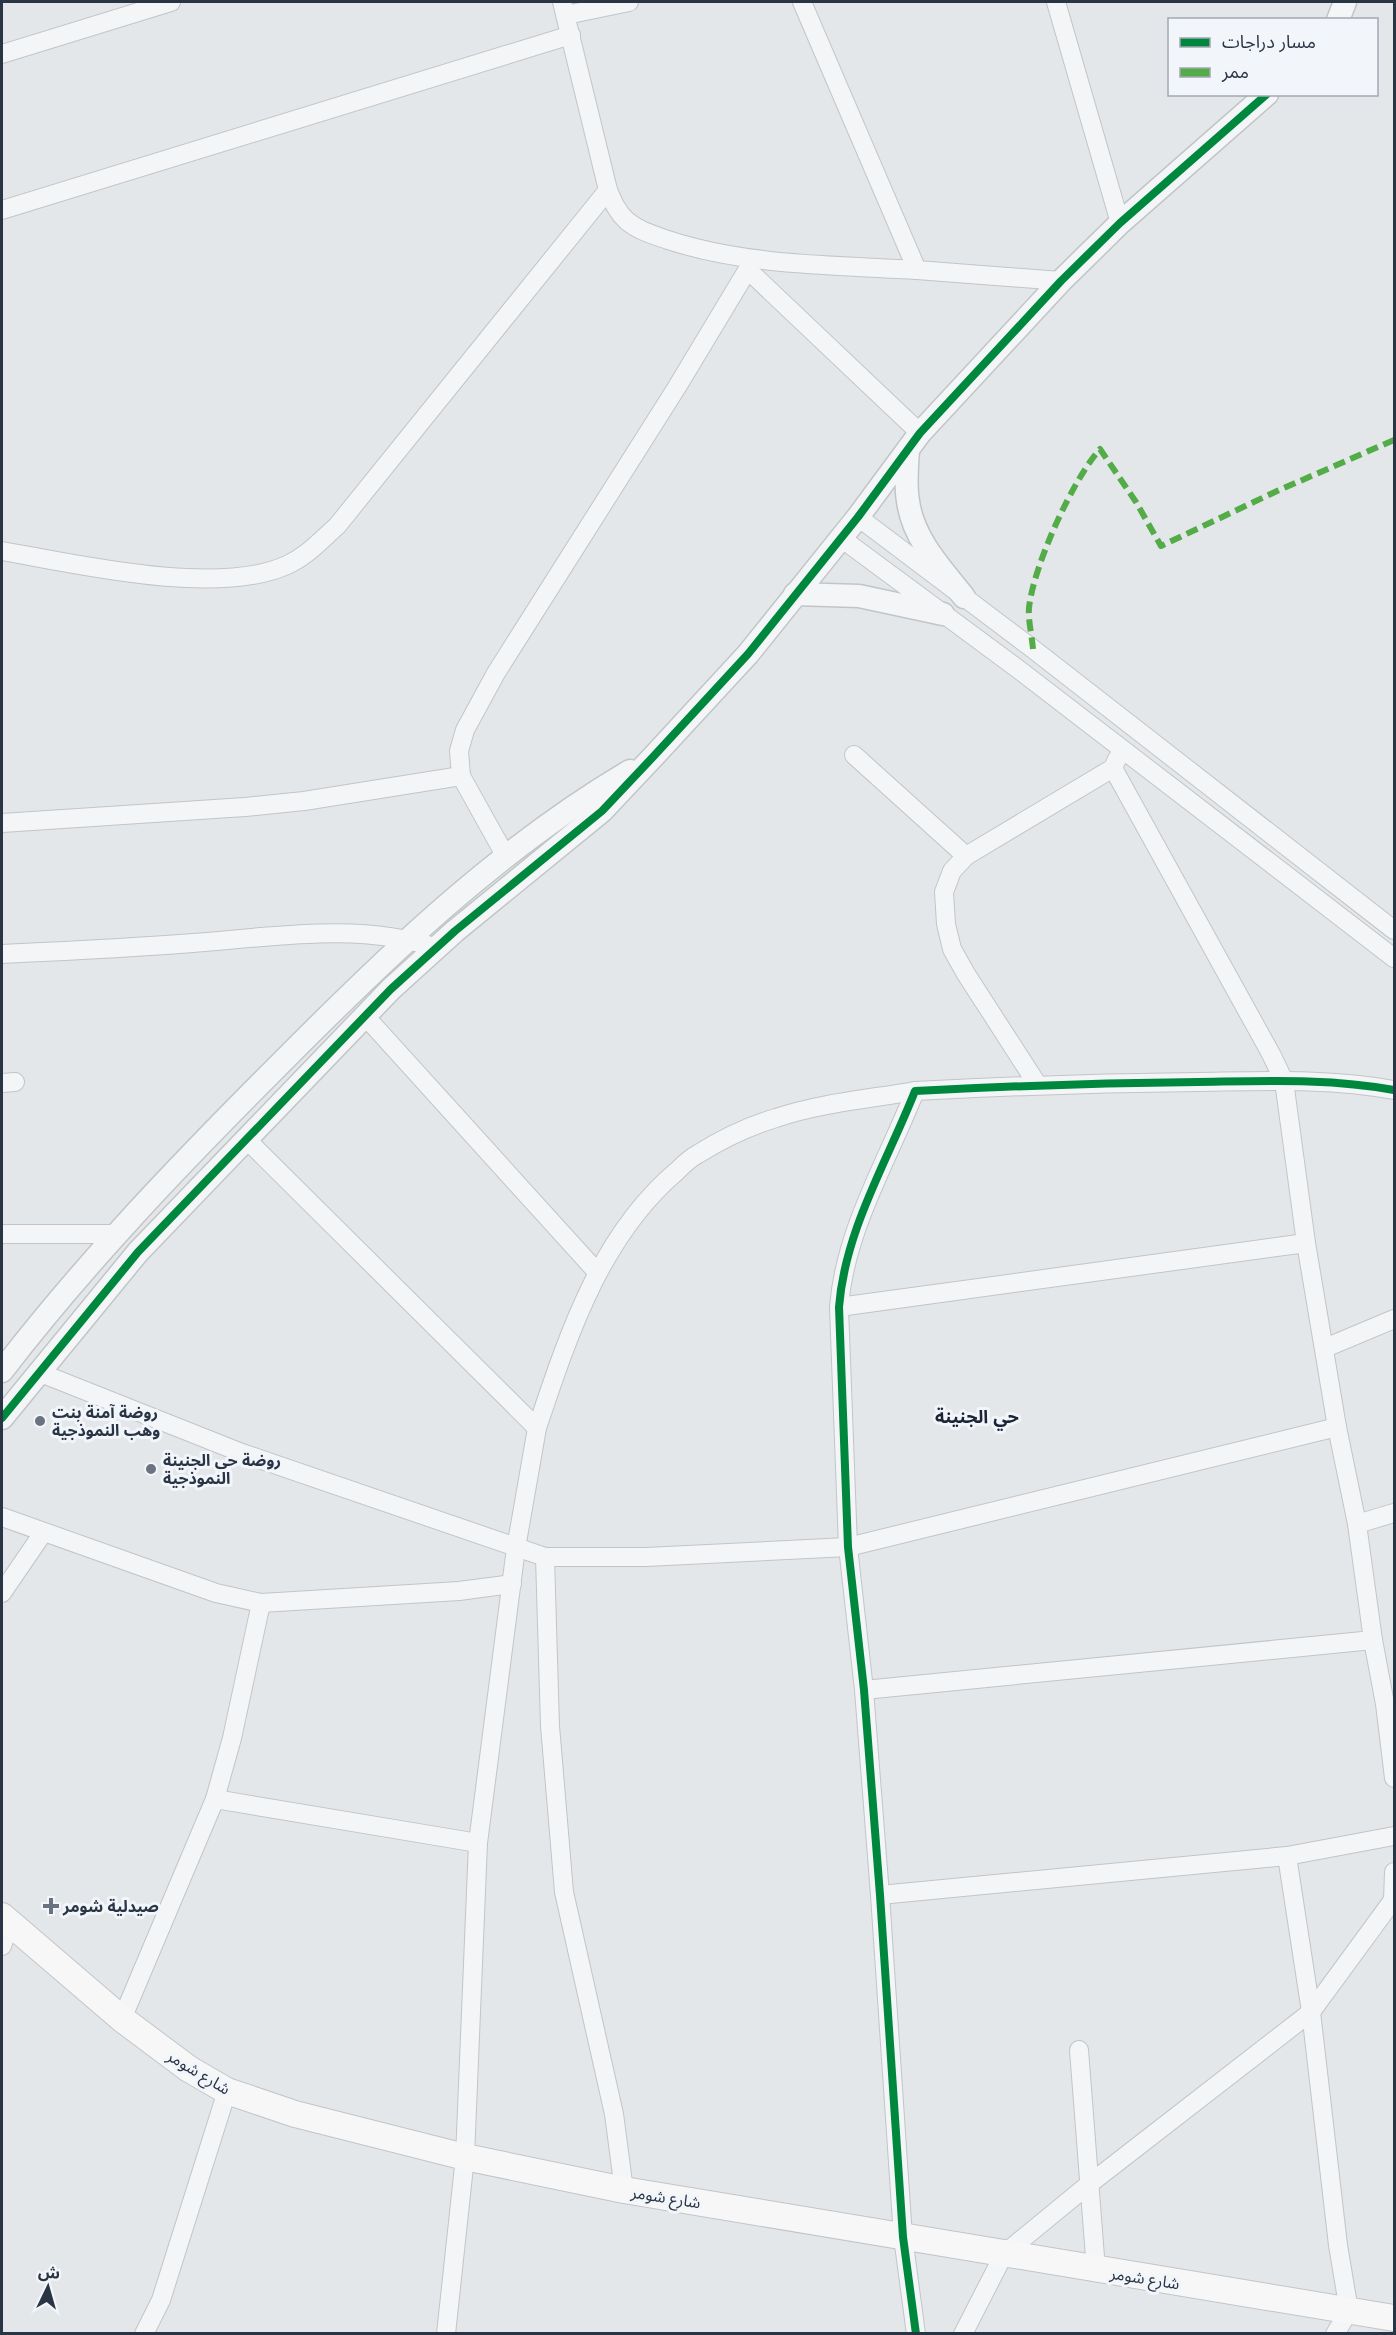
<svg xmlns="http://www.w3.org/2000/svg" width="1396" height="2335" font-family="Mulish,'Noto Sans Arabic',sans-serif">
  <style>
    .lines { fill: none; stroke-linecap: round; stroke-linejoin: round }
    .minor-casing { stroke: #c2c5c8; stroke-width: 20 }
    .tertiary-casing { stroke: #c2c5c8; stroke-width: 25 }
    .secondary-casing { stroke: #c2c5c8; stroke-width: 28 }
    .minor { stroke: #f3f5f6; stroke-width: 18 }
    .tertiary { stroke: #f3f5f6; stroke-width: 22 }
    .secondary { stroke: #f7f7f8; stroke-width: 26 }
    .quiet { stroke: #53ac47; stroke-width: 6; stroke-dasharray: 12 6; stroke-linecap: butt }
    .cycleway-casing { stroke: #f2f5f9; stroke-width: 11 }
    .cycleway { stroke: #00873e; stroke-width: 8 }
    .poi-dot { fill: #6a737f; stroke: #f2f5f9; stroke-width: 2 }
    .labels { text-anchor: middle; stroke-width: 6; stroke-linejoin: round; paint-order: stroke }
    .poi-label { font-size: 16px; font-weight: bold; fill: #293445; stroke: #f2f5f9; text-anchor: start }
    .street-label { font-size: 16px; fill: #293445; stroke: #f2f5f9 }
    .neighbourhood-label { font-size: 18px; font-weight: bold; fill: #1b2536; stroke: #f2f5f9 }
  </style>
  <rect width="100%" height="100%" fill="#e4e7ea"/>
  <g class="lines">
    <g class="minor-casing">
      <g id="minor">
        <path d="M562,2L608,190C613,202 617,212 627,221C639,231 654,235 668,240C747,266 834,265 917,270"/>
        <path d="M802,2L917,270L1061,281"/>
        <path d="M1056,2L1120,223"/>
        <path d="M566,15L629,2"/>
        <path d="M2,54L171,2"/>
        <path d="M2,210L571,35"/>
        <path d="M748,270L920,433"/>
        <path d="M858,517L1033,649L1394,930"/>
        <path d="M841,538L1018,669L1394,958"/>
        <path d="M2,551C76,564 217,597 287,565C307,556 321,540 337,526L608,190"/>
        <path d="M854,755L966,856"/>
        <path d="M1113,768L1271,1054L1284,1081L1306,1243L1337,1427L1357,1524L1373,1640L1385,1704L1394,1778"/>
        <path d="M2,823L245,807L304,801L461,776"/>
        <path d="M505,855L461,776L459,751L465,730L496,673L677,387L754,259"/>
        <path d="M2,954C65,951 129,948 193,943C273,937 360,922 437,948"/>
        <path d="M365,1016L597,1272"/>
        <path d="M2,1083L15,1082"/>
        <path d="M1037,1084L966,974L952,949L946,924L944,892L952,871L966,856L1113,768L1117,759"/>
        <path d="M246,1139L537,1428C568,1336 600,1236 677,1171C683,1165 690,1158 698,1154C722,1139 749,1126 776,1118C821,1103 869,1099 915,1091"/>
        <path d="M2,1234H116"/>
        <path d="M839,1307L1306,1243"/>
        <path d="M1325,1348L1394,1319"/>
        <path d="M38,1372L242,1453L545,1557H646L848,1547L1337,1427"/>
        <path d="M2,1517L216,1593L261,1603L232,1738L215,1799L122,2019"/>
        <path d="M1357,1524L1394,1513"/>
        <path d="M545,1557L550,1726L564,1892L614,2114L624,2190"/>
        <path d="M2,1593L43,1533"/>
        <path d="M261,1603L459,1591L512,1584"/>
        <path d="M864,1690L1373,1640"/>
        <path d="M215,1799L478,1843"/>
        <path d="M1287,1856L1311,2012L1338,2245L1349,2311L1335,2334"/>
        <path d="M880,1895L1287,1856L1394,1836"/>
        <path d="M2,1946L10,1923"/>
        <path d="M1079,2050L1096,2270"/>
        <path d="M144,2334L161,2300L227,2091"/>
        <path d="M446,2334L465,2157L478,1843L516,1548L537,1428"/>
        <path d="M916,2334L903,2237L880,1895L864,1690L848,1547L839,1307C845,1230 887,1162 915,1091C1009,1086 1104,1083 1198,1082C1264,1081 1330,1078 1394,1090"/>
        <path d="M963,2334L1004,2254L1088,2185L1311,2012L1393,1900L1394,1872"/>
      </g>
    </g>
    <g class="tertiary-casing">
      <g id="tertiary">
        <path d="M1338,20L1345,2"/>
        <path d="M908,450C907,466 905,484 908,501C913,539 941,568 964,597"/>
        <path d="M795,594L859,596L943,614"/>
        <path d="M2,1371C85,1263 180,1164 276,1068C385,958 496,850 630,771"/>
        <path d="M2,1418L138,1252L391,989L455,931L602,811L652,758L748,654L858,517L920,433L1061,281L1120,223L1267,94"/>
      </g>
    </g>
    <g class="secondary-casing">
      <path id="secondary" d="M2,1916L122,2019L189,2069L227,2091L295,2114L465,2157L624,2190L1394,2318"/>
    </g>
    <use href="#minor" class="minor"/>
    <use href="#tertiary" class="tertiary"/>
    <use href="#secondary" class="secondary"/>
    <path class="quiet" d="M1033,649C1032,636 1028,620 1029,608C1033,567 1073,479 1100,449L1136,502L1161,546L1277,491L1394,440"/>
    <g class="cycleway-casing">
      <g id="cycleway">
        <path d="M2,1418L138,1252L391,989L455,931L602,811L652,758L748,654L858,517L920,433L1061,281L1120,223L1267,94"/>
        <path d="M916,2334L903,2237L880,1895L864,1690L848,1547L839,1307C845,1230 887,1162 915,1091C1009,1086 1104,1083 1198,1082C1264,1081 1330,1078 1394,1090"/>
      </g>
    </g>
    <use href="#cycleway" class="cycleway"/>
  </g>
  <g class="poi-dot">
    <circle cx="40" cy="1421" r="6"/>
    <circle cx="151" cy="1469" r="6"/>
    <path d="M48 1897h6v6h6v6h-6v6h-6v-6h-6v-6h6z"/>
  </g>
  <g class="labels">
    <g class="poi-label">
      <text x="52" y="1418">روضة آمنة بنت<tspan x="52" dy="18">وهب النموذجية</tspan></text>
      <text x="163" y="1466">روضة حي الجنينة<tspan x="163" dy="18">النموذجية</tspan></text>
      <text x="63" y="1912">صيدلية شومر</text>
    </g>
    <g class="street-label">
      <text transform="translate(199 2072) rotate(31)" y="6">شارع شومر</text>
      <text transform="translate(666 2197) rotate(9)" y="6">شارع شومر</text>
      <text transform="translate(1145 2278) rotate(9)" y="6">شارع شومر</text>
    </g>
    <g class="neighbourhood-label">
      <text x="977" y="1423">حي الجنينة</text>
    </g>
  </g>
  <rect width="1396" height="2335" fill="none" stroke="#293445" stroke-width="6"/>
  <rect x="1168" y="18" width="210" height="78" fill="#f2f5f9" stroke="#a2a8b1" stroke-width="1.5"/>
  <rect x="1180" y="38" width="30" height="9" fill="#00873e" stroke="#a2a8b1" stroke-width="1.5"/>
  <text x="1222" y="48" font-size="18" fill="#293445">مسار دراجات</text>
  <rect x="1180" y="68" width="30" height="9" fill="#53ac47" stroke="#a2a8b1" stroke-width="1.5"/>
  <text x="1222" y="78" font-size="18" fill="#293445">ممر</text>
  <g transform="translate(48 2287) rotate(5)" stroke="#f2f5f9" stroke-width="4.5" paint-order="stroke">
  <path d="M0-4.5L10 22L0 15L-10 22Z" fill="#293445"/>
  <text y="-9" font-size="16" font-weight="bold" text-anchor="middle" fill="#293445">ش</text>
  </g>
</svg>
